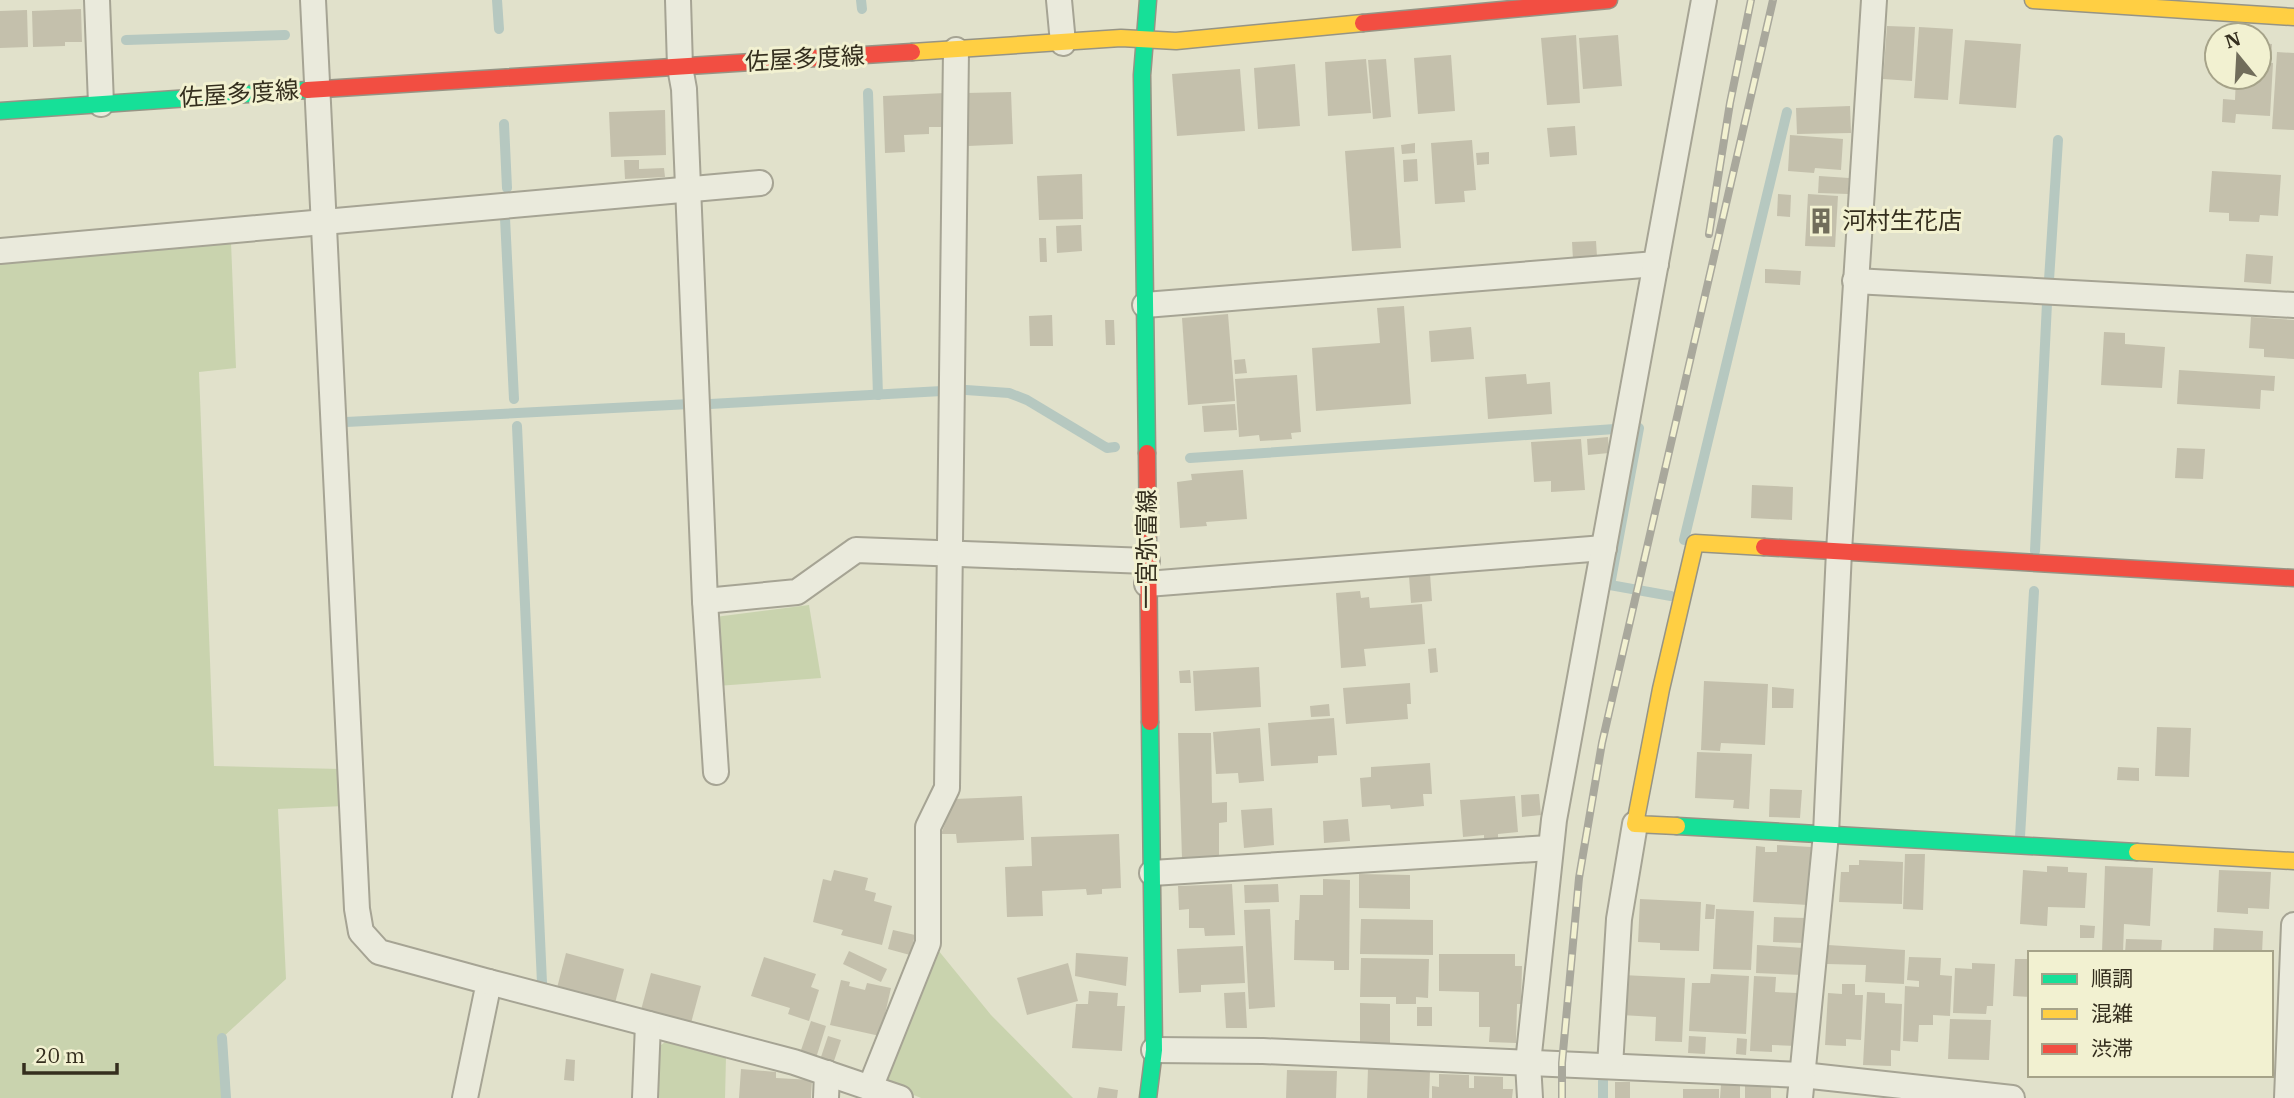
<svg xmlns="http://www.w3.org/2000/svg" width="2294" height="1098" font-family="'IBM Plex Serif','Noto Sans JP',serif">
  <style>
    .green { fill: #c9d3ae }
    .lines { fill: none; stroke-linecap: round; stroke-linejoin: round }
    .stream { stroke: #b6c8c0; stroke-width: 10 }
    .building { fill: #c4c0ac }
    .street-casing { stroke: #a6a494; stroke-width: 28 }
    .fast-casing { stroke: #969485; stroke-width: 19 }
    .slow-casing { stroke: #969485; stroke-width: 19 }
    .jam-casing { stroke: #969485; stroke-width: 19 }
    .street { stroke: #eaeadc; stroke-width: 24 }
    .fast { stroke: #16e098; stroke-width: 16 }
    .slow { stroke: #ffcf43; stroke-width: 16 }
    .jam { stroke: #f24e42; stroke-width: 16 }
    .rail-casing { stroke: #a9a89c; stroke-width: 8 }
    .rail { stroke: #f2f1d1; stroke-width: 5; stroke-dasharray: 16; stroke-linecap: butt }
    .labels { text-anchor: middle; stroke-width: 6; stroke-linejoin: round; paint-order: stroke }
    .street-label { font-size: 24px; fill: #342e1e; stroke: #f2f1d1 }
    .poi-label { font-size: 24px; fill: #342e1e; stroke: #f2f1d1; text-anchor: start }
  </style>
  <rect width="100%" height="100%" fill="#e1e1cb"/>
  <g class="green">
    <path d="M231,242L236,368L199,372L214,766L341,769L344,806L278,809L286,979L222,1038L226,1098H0V260Z"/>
    <path d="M809,605L821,678L717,686L715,617Z"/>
    <path d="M938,950L991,1015L1073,1098H921L885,1083Z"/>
    <path d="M669,1039L726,1057L725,1098H654L656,1049Z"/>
  </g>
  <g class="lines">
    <g class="stream">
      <path d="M497,0L499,29"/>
      <path d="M861,0L862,9"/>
      <path d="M126,40L285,35"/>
      <path d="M868,93L878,395"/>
      <path d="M504,124L507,188"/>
      <path d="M505,218L514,399"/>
      <path d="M2049,280L2058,140"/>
      <path d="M966,390L1009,393L1027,400L1107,448L1115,447"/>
      <path d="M710,404L942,391"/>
      <path d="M346,422L690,404"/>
      <path d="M517,426L542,983"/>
      <path d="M1639,428L1610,585L1671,596"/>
      <path d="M1190,458L1615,429"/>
      <path d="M1684,540L1787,112"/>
      <path d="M2035,551L2047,303"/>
      <path d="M2020,837L2034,591"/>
      <path d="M222,1038L226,1098"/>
      <path d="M1603,1081V1098"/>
    </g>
  </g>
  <g class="building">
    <path d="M81,9L82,42H65V46L33,47L32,11Z"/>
    <path d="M27,10L28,47L0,48V11Z"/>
    <path d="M1887,26L1915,27L1912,81L1883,79Z"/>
    <path d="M1919,27L1953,29L1948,100L1914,98Z"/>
    <path d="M1576,35L1580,103L1547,105L1541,38Z"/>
    <path d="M1618,35L1622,86L1583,89L1579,38Z"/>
    <path d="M1965,40L2021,44L2016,108L1959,104Z"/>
    <path d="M2259,43L2272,44L2271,59L2259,58Z"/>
    <path d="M2277,52L2294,53V130L2272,129Z"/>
    <path d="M1451,55L1455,111L1418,114L1414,58Z"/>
    <path d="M1366,59L1371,113L1328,116L1325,62Z"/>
    <path d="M1386,59L1391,117L1373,119L1368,60Z"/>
    <path d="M2259,62L2273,63L2270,116L2236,114L2235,123L2222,122L2223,99L2235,100L2236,77H2259Z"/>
    <path d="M1295,64L1300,126L1258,129L1254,68Z"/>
    <path d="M1240,69L1245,131L1177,136L1172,74Z"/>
    <path d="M1011,92L1013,144L968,146L966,93Z"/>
    <path d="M945,93L946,127H929V134L904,135L905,152L885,153L883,96Z"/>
    <path d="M1850,106L1851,133L1797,134L1796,108Z"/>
    <path d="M665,110L666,155L611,157L609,112Z"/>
    <path d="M1575,126L1577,155L1550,157L1547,128Z"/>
    <path d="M1790,135L1843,139L1841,170L1815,168L1814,173L1788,171Z"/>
    <path d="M1472,140L1476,190L1464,191L1465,202L1435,204L1431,143Z"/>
    <path d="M1415,143V153L1402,154L1401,145Z"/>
    <path d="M1394,147L1401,248L1352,251L1345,151Z"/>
    <path d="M1489,152V164L1477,165L1476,153Z"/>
    <path d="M1417,159L1418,181L1404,182L1403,160Z"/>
    <path d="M624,160H639V169L664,168L665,177L625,179Z"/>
    <path d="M2212,171L2281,175L2278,216L2260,215L2259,222L2229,221V213L2209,212Z"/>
    <path d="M1082,174L1083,219L1039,220L1037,176Z"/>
    <path d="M1819,176L1849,178L1848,194L1818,193Z"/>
    <path d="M1778,194L1791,195L1790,217L1777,216Z"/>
    <path d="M1808,194L1838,196L1835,247L1805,246Z"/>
    <path d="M1081,225L1082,251L1057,253L1056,226Z"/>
    <path d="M1039,238H1046L1047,262H1040Z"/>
    <path d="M1596,241L1597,257L1573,259L1572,242Z"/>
    <path d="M2246,254L2273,256L2271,284L2244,282Z"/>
    <path d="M1765,269L1801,271L1800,285L1765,283Z"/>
    <path d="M1404,306L1411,404L1316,411L1312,348L1380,343L1377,308Z"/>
    <path d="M1228,314L1235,401L1188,405L1182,318Z"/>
    <path d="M1052,315L1053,346H1030L1029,316Z"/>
    <path d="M2251,317L2294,320V359L2264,357V349L2249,348Z"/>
    <path d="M1105,320H1114L1115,345H1106Z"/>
    <path d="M1471,327L1474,359L1431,362L1429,331Z"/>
    <path d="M2104,332L2125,333V344L2165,347L2162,388L2101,385Z"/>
    <path d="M1245,359L1247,373L1235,374L1234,360Z"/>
    <path d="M2179,370L2275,376L2274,391L2261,390L2260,409L2177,404Z"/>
    <path d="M1526,374L1527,384L1550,382L1552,414L1488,419L1485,377Z"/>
    <path d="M1297,375L1301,432L1291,433L1292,439L1260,441L1259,435L1239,437L1235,379Z"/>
    <path d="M1235,404L1237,430L1204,432L1202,406Z"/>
    <path d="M1608,437L1609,453L1588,455L1587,439Z"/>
    <path d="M1581,439L1585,490L1551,492V481L1534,482L1531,442Z"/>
    <path d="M2177,448L2205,449L2203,479L2175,478Z"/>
    <path d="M1243,470L1247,519L1206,522L1207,526L1180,528L1177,482L1192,480L1191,474Z"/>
    <path d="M1752,485L1793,487L1792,520L1751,518Z"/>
    <path d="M1430,574L1432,601L1411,603L1409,576Z"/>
    <path d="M1360,591L1361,598L1369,597L1370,608L1422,604L1425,644L1364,649L1366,666L1341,668L1336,593Z"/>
    <path d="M1436,648L1438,672L1430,673L1428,649Z"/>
    <path d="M1259,667L1261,707L1195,711L1193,671Z"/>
    <path d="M1190,670L1191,683H1180L1179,671Z"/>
    <path d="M1704,681L1768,684L1765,745L1721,743L1720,751L1701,750Z"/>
    <path d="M1410,683L1411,704H1407L1408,719L1346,724L1343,688Z"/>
    <path d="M1772,687L1794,689L1793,708H1772Z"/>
    <path d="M1329,704L1330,716L1311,717L1310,706Z"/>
    <path d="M1334,718L1337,755L1318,756V763L1271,766L1268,723Z"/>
    <path d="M2157,727L2191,728L2189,777L2155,776Z"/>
    <path d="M1260,728L1264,781L1239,783L1238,773L1216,774L1213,732Z"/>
    <path d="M1178,733H1211L1212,803L1227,802V822L1219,823V857L1182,858Z"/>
    <path d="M1697,752L1752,754L1749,809L1733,808L1734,800L1695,798Z"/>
    <path d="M1430,763L1432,794H1423L1424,806L1391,809L1390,805L1362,807L1360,778L1371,777V767Z"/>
    <path d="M2118,767L2139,768V781L2117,780Z"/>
    <path d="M1770,789L1802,790L1800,818L1769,817Z"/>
    <path d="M1539,794L1541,815L1522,817L1521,795Z"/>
    <path d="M1022,796L1024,840L957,843L956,834H941L955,799Z"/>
    <path d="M1515,796L1518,832L1498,834V840L1484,841V835L1463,837L1460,800Z"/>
    <path d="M1272,808L1274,845L1244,848L1241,810Z"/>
    <path d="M1348,819L1350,841L1324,843L1323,821Z"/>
    <path d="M1119,834L1121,888L1102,889V894L1087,895L1086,889L1042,891L1043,916L1007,917L1005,867L1032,866L1031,837Z"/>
    <path d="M1777,845L1811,847L1808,905L1753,902L1756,846L1765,847V852H1777Z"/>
    <path d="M1905,854H1925L1923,910L1903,909Z"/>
    <path d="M1859,860L1903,862L1902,904L1839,902L1841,872H1849V865H1859Z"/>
    <path d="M2047,866L2068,867V872L2087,873L2085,908L2048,907L2047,926L2020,924L2023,870L2047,872Z"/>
    <path d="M2105,866L2153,868L2150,926L2124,924L2123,953L2102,952Z"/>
    <path d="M834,870L868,878L865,890L876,893L874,901L892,906L882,945L841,935L843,930L813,922L823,879L831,881Z"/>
    <path d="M2219,870L2271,872L2269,909L2248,908V914L2217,912Z"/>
    <path d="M1359,874L1410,875V909L1359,908Z"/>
    <path d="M1323,879L1350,880L1349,970H1334V961L1294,960L1295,920H1299L1300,895H1323Z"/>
    <path d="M1232,884L1235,935L1205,936L1204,928H1189V909L1179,910L1178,886Z"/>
    <path d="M1278,884L1279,902L1245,903L1244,885Z"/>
    <path d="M1640,899L1701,902L1699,951L1660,950V943L1638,942Z"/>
    <path d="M1706,904L1715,905L1714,919H1705Z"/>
    <path d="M1270,909L1275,1007L1249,1009L1244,910Z"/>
    <path d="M1716,909L1754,911L1751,970L1713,969Z"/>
    <path d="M1774,917L1806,918L1805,943L1773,942Z"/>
    <path d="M1361,919L1433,920V955L1360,954Z"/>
    <path d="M2080,925L2095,926L2094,938H2080Z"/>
    <path d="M2214,928L2263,931L2262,953H2213Z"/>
    <path d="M893,930L915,935L910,955L888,949Z"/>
    <path d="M2126,939L2162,940L2161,953H2125Z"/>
    <path d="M1757,945L1804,948L1802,975L1756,973Z"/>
    <path d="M1828,945L1905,950L1904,984L1865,982L1866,965L1827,964Z"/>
    <path d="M1243,946L1245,983L1201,985V992L1179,993L1177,949Z"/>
    <path d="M849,951L887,969L881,982L843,964Z"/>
    <path d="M566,953L624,969L615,1003L557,988Z"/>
    <path d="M1076,953L1128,957L1126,986L1075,976Z"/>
    <path d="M1439,954H1515V966H1522L1521,1004H1517L1516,1043L1489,1042L1490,1027H1479V992L1439,991Z"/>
    <path d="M764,957L816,974L811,987L819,990L809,1021L788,1014L790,1008L751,996Z"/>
    <path d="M1909,957L1941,958L1940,975L1952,976L1950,1016L1933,1015V1025H1919L1918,1042L1903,1041L1905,986L1919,987V981L1907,980Z"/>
    <path d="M1361,958L1429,959L1428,998L1416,997V1004H1396V997H1360Z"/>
    <path d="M2015,959H2030V997L2013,996Z"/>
    <path d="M1068,963L1078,1001L1027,1015L1017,978Z"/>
    <path d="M1972,963L1995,964L1993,1006H1987L1986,1014L1953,1013L1955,968L1972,969Z"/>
    <path d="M651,973L701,986L691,1023L641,1010Z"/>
    <path d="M1711,974L1749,976L1746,1034L1689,1031L1692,983H1710Z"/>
    <path d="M1622,975L1685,978L1682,1042L1655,1041L1656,1017L1621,1015Z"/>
    <path d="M1754,976L1776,977L1775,992L1798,993L1796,1046L1772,1045V1052L1750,1051Z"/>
    <path d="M841,980L850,982L849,986L865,990L867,983L891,988L880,1036L830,1025Z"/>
    <path d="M1842,984H1855V995H1863L1861,1040L1846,1039V1046L1825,1045L1828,993L1842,994Z"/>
    <path d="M1089,991L1118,993L1117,1006H1125L1122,1051L1072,1048L1076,1004H1088Z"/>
    <path d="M1245,992L1247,1028H1226L1224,993Z"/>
    <path d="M1867,992L1885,993V1003L1902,1004L1900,1051L1891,1050V1066L1863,1065Z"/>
    <path d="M1360,1003L1390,1004V1043H1360Z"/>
    <rect x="1417" y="1007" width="15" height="19"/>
    <path d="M1950,1019L1991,1020L1989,1060L1948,1059Z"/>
    <path d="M811,1021L826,1026L816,1058L800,1053Z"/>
    <path d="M828,1036L841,1040L833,1064L820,1060Z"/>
    <path d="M1689,1036L1706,1037L1705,1054L1688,1053Z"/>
    <path d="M1737,1038L1747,1039L1746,1055L1736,1054Z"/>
    <path d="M566,1059L575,1060L574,1081L564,1080Z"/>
    <path d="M741,1069L776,1072V1078L812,1080L811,1098H739Z"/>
    <path d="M1368,1069L1430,1071L1429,1098H1367Z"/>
    <path d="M1287,1070L1337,1071L1336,1098H1286Z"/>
    <path d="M1439,1074L1469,1075V1088H1474V1076L1503,1077V1089H1513L1512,1098H1432V1086L1439,1087Z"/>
    <rect x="1615" y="1082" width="15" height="16"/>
    <rect x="1745" y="1084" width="26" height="14"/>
    <path d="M1721,1085H1740V1098H1720Z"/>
    <path d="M1099,1087L1118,1090L1117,1098H1097Z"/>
    <rect x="1683" y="1089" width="36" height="9"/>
  </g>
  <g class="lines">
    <g class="street-casing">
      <g id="street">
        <path d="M97,0L101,104"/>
        <path d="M313,0L357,909L361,932L379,952L489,982L465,1098"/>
        <path d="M678,0L680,67L684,89L705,601L716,772"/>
        <path d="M1059,0L1063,43"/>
        <path d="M0,251L760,183"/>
        <path d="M1855,281L2294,305"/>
        <path d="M1145,305L1656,264"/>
        <path d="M1147,584L1604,548"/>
        <path d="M705,601L797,592L856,550L1147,561"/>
        <path d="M1152,873L1550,848"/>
        <path d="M489,982L794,1062L900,1098"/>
        <path d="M1154,1050L1263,1051L1802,1075L2012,1098"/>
        <path d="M1610,1066L1619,919L1635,824"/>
        <path d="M870,1088L928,943V827L947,788L956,50"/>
        <path d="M645,1098L648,1024"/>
        <path d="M826,1098L827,1073"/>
        <path d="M1530,1098L1528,1063L1554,820L1704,0"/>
        <path d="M1800,1098L1826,834L1839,551L1874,0"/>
        <path d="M2287,1098L2294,925"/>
      </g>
    </g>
    <g class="fast-casing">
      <g id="fast">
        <path d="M0,111L307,90"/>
        <path d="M1147,453L1142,75L1148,0"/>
        <path d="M1677,826L2137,852"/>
        <path d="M1148,1098L1154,1050L1150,722"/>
      </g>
    </g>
    <g class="slow-casing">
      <g id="slow">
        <path d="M2033,0L2294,17"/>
        <path d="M912,52L1121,38L1176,41L1363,23"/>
        <path d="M1677,826L1635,824L1661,689L1695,543L1764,547"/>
        <path d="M2137,852L2294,861"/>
      </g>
    </g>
    <g class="jam-casing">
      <g id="jam">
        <path d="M1363,23L1609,0"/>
        <path d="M307,90L912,52"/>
        <path d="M1147,453L1150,722"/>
        <path d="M1764,547L2294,578"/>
      </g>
    </g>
    <use href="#street" class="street"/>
    <use href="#fast" class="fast"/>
    <use href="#slow" class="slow"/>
    <use href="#jam" class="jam"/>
    <g class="rail-casing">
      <g id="rail">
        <path d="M1709,234L1730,103L1751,0"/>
        <path d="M1562,1098V1063L1579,878L1602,743L1773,0"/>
      </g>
    </g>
    <use href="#rail" class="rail"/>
  </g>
  <defs>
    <g id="building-bare" transform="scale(2.1)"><path d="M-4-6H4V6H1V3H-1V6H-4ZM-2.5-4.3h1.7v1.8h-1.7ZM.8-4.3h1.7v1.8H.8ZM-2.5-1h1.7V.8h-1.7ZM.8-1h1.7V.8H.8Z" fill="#716d5b" stroke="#f2f1d1" stroke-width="2.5" paint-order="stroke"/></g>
  </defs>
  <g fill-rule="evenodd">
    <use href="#building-bare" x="1821" y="221"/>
  </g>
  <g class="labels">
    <g class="street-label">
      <text transform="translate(805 59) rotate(-3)" y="8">佐屋多度線</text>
      <text transform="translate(239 94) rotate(-4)" y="8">佐屋多度線</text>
      <text transform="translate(1147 549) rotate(-90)" y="8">一宮弥富線</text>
    </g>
    <g class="poi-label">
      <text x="1842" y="229">河村生花店</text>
    </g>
  </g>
  <rect x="2028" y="951" width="245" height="126" fill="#f2f1d1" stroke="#a6a389" stroke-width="2"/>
  <rect x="2042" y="974" width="35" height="10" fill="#16e098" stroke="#a6a389" stroke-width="2"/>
  <text x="2091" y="986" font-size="21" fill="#342e1e">順調</text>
  <rect x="2042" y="1009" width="35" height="10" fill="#ffcf43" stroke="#a6a389" stroke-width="2"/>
  <text x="2091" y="1021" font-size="21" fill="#342e1e">混雑</text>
  <rect x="2042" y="1044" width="35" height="10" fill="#f24e42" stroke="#a6a389" stroke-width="2"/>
  <text x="2091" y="1056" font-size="21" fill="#342e1e">渋滞</text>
  <g transform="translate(2238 56) rotate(342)"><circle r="33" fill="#f2f1d1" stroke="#a6a389" stroke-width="2"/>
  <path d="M0-5L12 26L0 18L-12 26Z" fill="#716d5b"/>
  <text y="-10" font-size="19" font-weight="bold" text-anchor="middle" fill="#342e1e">N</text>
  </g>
  <path d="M24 1063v10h93v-10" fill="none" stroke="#342e1e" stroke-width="3.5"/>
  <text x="35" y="1063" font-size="21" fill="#342e1e" stroke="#f2f1d1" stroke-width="5" paint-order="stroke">20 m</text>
</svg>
